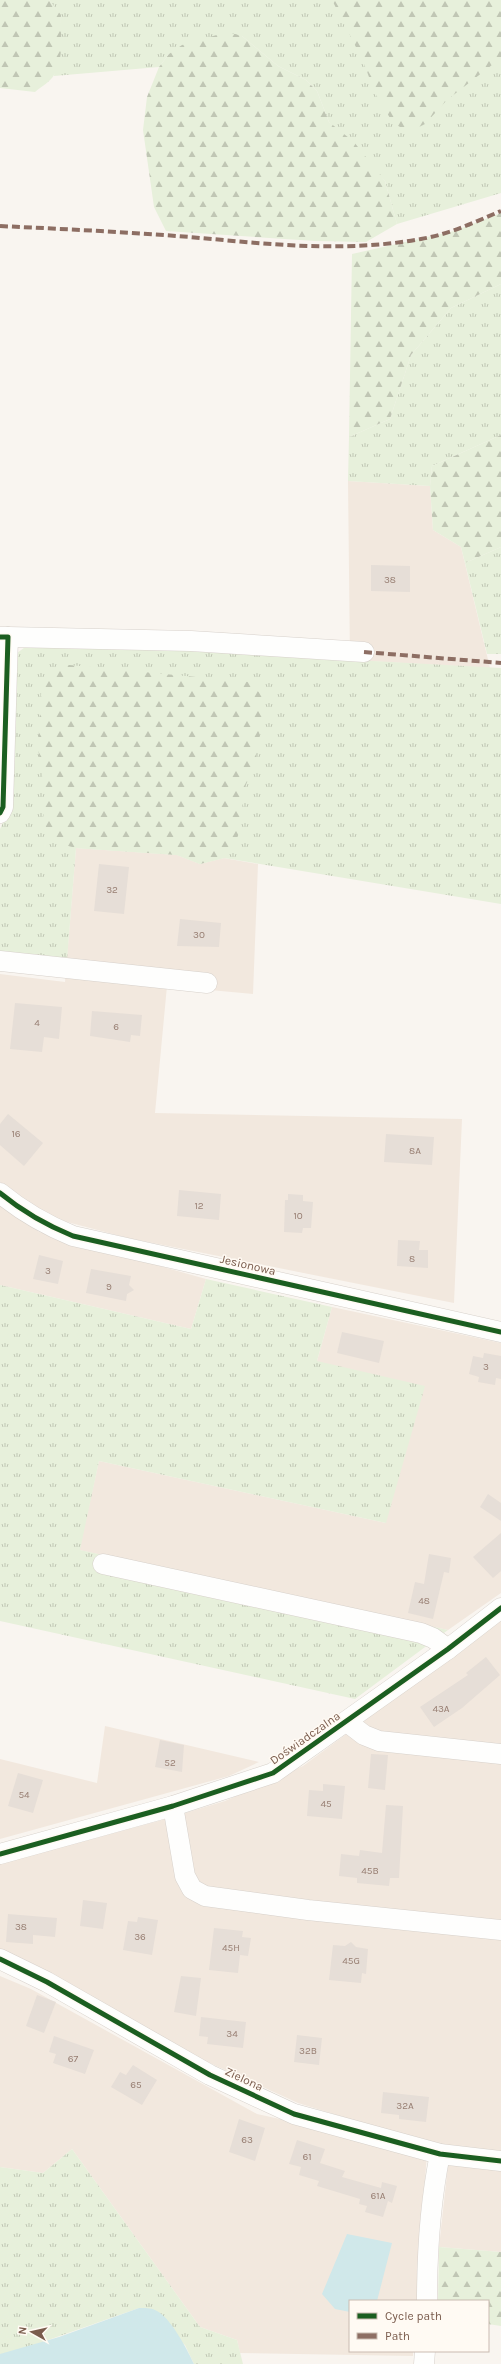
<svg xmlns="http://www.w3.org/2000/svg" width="501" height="2364" font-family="Karla,sans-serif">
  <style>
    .residential { fill: #f2e8de }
    .grass { fill: url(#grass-tufts) }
    .forest { fill: url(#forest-firs) }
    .water { fill: #d0e8ea }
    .building { fill: #e6ded7 }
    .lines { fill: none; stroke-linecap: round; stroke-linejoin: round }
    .minor-casing { stroke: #d7d1cb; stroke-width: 21 }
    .minor { stroke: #fefefd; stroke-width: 20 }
    .quiet { stroke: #8d6e63; stroke-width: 4; stroke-dasharray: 8 4; stroke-linecap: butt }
    .cycleway-casing { stroke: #fffaf3; stroke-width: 8 }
    .cycleway { stroke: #1b5e20; stroke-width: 5 }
    .labels { text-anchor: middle; stroke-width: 3; stroke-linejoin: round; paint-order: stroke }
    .number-label { font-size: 10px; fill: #977e72 }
    .street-label { font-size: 12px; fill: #7a5c4d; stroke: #fffaf3 }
  </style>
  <defs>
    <pattern id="grass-tufts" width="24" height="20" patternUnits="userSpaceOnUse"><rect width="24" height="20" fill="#e7f0db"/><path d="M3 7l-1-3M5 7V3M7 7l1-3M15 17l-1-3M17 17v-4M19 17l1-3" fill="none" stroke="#c0c6b4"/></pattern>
    <pattern id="forest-firs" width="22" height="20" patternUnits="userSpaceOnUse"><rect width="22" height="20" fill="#e7f0db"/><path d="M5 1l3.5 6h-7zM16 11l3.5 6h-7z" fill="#c0c6b4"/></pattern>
  </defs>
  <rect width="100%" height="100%" fill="#f9f5f0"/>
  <g class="residential">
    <path d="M348,481L430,486L433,530L461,547L490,668L350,660Z"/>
    <path d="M76,848L177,855L200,864L224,858L258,864L253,994L167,986L155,1113L462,1119L454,1303L128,1238L48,1217L0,1182V974L65,982Z"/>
    <path d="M0,1200L39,1232L206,1279L191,1329L0,1285Z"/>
    <path d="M332,1307L501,1343V1593L448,1630L79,1550L99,1461L386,1523L317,1361Z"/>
    <path d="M501,1620V2154L440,2147L298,2103L203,2060L0,1949V1864L162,1820L225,1801L303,1766Z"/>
    <path d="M105,1726L259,1762L229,1776L0,1839V1759L97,1783Z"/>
    <path d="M0,1976L31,1989L257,2114L427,2151L417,2301H350V2351H413V2356L240,2353L237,2340L200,2327L72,2149L43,2173L0,2167Z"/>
    <path d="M448,2165L501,2171V2252L439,2247Z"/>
  </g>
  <g class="grass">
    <path d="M49,0H501V193L397,224L385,181L329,122L317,91L306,80L278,66L242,36L169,54L159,67L54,76L61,16Z"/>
    <path d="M501,284V435L432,466L430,486L348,481L349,437L390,419L411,355L451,308Z"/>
    <path d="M501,547V654H487L465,563Z"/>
    <path d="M63,644L501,668V904L224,858L200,864L177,855L76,848L67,960L0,953V829L8,811L17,653L28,645Z"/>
    <path d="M206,1279L332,1307L317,1361L425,1386L386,1523L99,1461L80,1550L448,1630L355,1699L0,1621V1285L191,1329Z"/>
    <path d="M72,2149L200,2327L237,2340L243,2364H194L185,2345L139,2308L0,2357V2167L43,2173Z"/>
  </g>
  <g class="forest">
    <path d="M0,0H49L61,15C60,36 65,56 54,75C51,81 41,87 35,92L0,88Z"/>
    <path d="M332,0H501V58L447,100L425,124L409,132L393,123L375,93L363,61Z"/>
    <path d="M227,32L242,36L278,66L306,80L317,91L329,122L354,142L385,181L397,224L366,242L315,241L166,231L154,207L143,130L147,97L159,67L169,54L182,45Z"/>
    <path d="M501,213V284L451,308L411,355L390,419L349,437L352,254L454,231Z"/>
    <path d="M501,435V547L465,563L461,547L433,530L430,486L432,466Z"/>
    <path d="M59,664L249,682L265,698L255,764L245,787L238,836L224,858L200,864L177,855L76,848L53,842L43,821L45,795L38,748L42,679Z"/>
    <path d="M439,2247L501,2252V2326L488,2324V2301H438Z"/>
  </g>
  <g class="water">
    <path d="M347,2234L392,2243L377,2301H350V2312L335,2309L322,2294Z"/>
    <path d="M139,2308C144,2308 151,2308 155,2310C170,2316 187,2349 194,2364H0V2354L59,2337Z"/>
  </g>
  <g class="building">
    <path d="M371,565L410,566V592L371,591Z"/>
    <path d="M99,864L129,867L124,914L94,911Z"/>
    <path d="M180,919L221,923L219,947L177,946Z"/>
    <path d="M15,1003L62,1007L59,1039L44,1037L42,1052L10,1049Z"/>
    <path d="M92,1011L142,1015L140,1036L131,1035L130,1042L90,1036Z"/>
    <path d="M8,1114L43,1143L24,1166L0,1145V1124Z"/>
    <path d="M386,1134L434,1137L432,1165L384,1162Z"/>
    <path d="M179,1190L221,1194L219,1220L177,1216Z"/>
    <path d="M288,1194L303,1195V1201L313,1202L311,1228H303L302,1233L284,1232L285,1200H288Z"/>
    <path d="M398,1240L420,1241L419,1250H428V1268L397,1266Z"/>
    <path d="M39,1255L63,1261L58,1284L33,1279Z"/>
    <path d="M91,1269L131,1276L129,1285L134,1290L127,1294L126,1301L86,1293Z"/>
    <path d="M342,1332L384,1341L379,1363L337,1353Z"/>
    <path d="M484,1353L501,1356V1379L496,1378L495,1385L478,1382L479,1377L469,1374L473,1356L483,1358Z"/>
    <path d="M488,1494L501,1503V1521L480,1507Z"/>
    <path d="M501,1533V1571L493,1578L473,1557Z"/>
    <path d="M429,1554L451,1558L449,1573L444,1572L433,1619L408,1613L415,1582L424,1584Z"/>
    <path d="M486,1657L500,1675L462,1708L434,1727L420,1707L468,1675L466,1673Z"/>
    <path d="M160,1740L184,1745L182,1772L155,1767Z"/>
    <path d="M371,1754L388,1755L385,1790L368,1788Z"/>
    <path d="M18,1773L43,1780L33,1813L8,1806Z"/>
    <path d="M323,1784L345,1786L342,1819L307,1816L309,1790L323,1791Z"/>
    <path d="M386,1805L403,1806L399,1878H390L389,1886L357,1883V1878L339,1876L341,1854L359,1856L360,1850L382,1853Z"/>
    <path d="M83,1900L107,1903L103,1929L80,1926Z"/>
    <path d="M8,1914L57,1918L55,1937L33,1935V1944L6,1942Z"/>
    <path d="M138,1917L158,1920L152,1955L123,1950L128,1921L137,1922Z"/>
    <path d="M214,1928L243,1931L242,1937L251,1938L248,1956L240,1955L238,1973L209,1970Z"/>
    <path d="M351,1942L356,1947L368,1949L366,1974L362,1973L361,1983L329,1980L333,1945L345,1946Z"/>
    <path d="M181,1976L201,1978L196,2016L174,2012Z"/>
    <path d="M37,1995L56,2002L44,2033L26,2026Z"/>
    <path d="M201,2017L246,2022L243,2048L207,2044L208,2037L199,2036Z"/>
    <path d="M297,2035L322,2038L319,2065L294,2062Z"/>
    <path d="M54,2036L94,2050L85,2074L53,2063L56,2054L49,2052Z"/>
    <path d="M133,2065L157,2080L142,2105L111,2087L120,2072L126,2075Z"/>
    <path d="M383,2092L429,2097L426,2122L399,2119V2115L381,2113Z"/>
    <path d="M239,2119L265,2128L255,2161L229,2152Z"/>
    <path d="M297,2140L325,2149L320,2163L345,2171L342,2177L381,2188L382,2182L397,2186L392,2203L388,2201L383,2217L365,2212L367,2206L359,2204L360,2199L317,2186L319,2181L299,2175L301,2167L289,2164Z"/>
  </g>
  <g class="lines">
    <g class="minor-casing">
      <g id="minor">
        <path d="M0,637H8L3,807L0,813"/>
        <path d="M8,637L191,641L364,652"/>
        <path d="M0,961L207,983"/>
        <path d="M0,1193C23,1212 46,1225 73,1236L501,1332"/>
        <path d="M103,1564L421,1633L433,1638L448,1649"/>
        <path d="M347,1722L364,1735L379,1741L501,1754"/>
        <path d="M173,1806L185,1876L192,1889L205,1896L308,1910L501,1930"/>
        <path d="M0,1854L173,1806L273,1773L448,1649L501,1608"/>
        <path d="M0,1959L47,1982L210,2075L294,2114L440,2154L501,2161"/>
        <path d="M427,2301C427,2251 430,2203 440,2154"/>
        <path d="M424,2364L425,2351"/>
      </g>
    </g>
    <use href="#minor" class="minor"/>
    <g class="quiet">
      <path d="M0,226C63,229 127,232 190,237C267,244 344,253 421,239C450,234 475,222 501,211"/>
      <path d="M364,652L501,663"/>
    </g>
    <g class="cycleway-casing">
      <g id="cycleway">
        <path d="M0,637H8L3,807L0,813"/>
        <path d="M0,1193C23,1212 46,1225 73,1236L501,1332"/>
        <path d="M0,1854L173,1806L273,1773L448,1649L501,1608"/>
        <path d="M0,1959L47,1982L210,2075L294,2114L440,2154L501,2161"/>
      </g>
    </g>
    <use href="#cycleway" class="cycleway"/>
  </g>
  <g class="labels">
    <g class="number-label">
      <text x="390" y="583">38</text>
      <text x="112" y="893">32</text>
      <text x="199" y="938">30</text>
      <text x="37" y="1026">4</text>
      <text x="116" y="1030">6</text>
      <text x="16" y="1137">16</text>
      <text x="415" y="1154">8A</text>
      <text x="199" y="1209">12</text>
      <text x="298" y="1219">10</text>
      <text x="412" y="1262">8</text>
      <text x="48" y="1274">3</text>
      <text x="109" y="1290">9</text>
      <text x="486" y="1370">3</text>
      <text x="424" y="1604">48</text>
      <text x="441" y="1712">43A</text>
      <text x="170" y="1766">52</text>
      <text x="24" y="1798">54</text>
      <text x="326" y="1807">45</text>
      <text x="370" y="1874">45B</text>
      <text x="21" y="1930">38</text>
      <text x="140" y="1940">36</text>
      <text x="231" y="1951">45H</text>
      <text x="351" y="1964">45G</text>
      <text x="232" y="2037">34</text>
      <text x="308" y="2054">32B</text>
      <text x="73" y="2062">67</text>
      <text x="136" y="2088">65</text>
      <text x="405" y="2109">32A</text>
      <text x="247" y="2143">63</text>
      <text x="307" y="2160">61</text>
      <text x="378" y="2199">61A</text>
    </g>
    <g class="street-label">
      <text transform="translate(248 1265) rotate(13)" y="4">Jesionowa</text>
      <text transform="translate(305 1738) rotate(-35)" y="4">Doświadczalna</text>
      <text transform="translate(244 2079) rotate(25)" y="4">Zielona</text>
    </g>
  </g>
  <rect x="349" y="2300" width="140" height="52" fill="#fffaf3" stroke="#cabbb1"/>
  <rect x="357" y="2313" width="20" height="6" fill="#1b5e20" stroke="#cabbb1"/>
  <text x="385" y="2320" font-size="12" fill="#7a5c4d">Cycle path</text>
  <rect x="357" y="2333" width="20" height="6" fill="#8d6e63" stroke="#cabbb1"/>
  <text x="385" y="2340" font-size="12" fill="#7a5c4d">Path</text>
  <g transform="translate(32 2332) rotate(278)" stroke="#fffaf3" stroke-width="3" paint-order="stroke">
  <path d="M0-3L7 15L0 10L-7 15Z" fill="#7a5c4d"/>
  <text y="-6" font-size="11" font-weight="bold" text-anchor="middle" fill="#7a5c4d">N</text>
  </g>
</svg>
